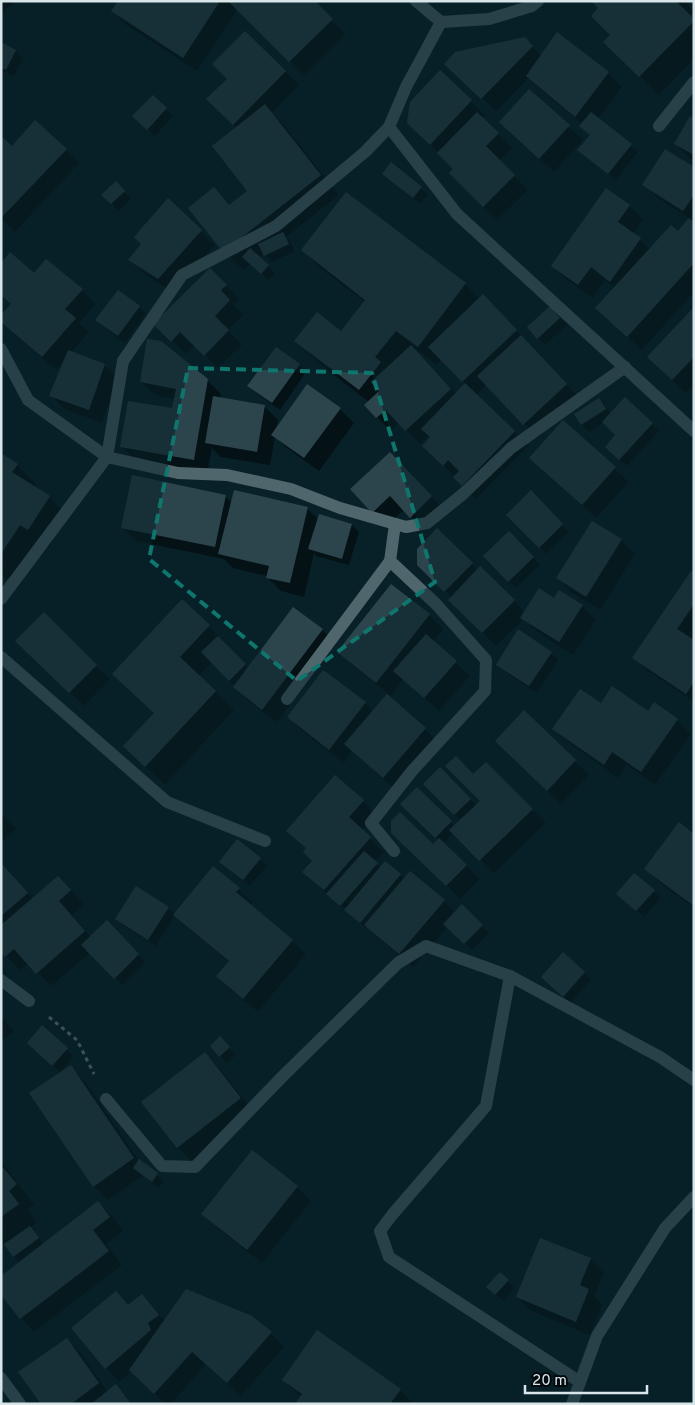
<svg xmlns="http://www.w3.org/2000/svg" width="695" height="1405" font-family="Overpass,sans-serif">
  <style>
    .shadow { fill: #0007; fill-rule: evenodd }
    .building { fill: #2c444c }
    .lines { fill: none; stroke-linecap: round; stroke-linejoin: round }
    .path { stroke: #7a8d92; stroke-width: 3; stroke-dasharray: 4 4; stroke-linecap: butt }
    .service { stroke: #50666d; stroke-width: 12 }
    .minor { stroke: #50666d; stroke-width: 12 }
    .marked { fill: none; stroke: #0f766e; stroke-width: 4; stroke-dasharray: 10 6; stroke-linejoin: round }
  </style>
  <rect width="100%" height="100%" fill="#082128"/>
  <g class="shadow">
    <path d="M1,1H16L1,14Z"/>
    <path d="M119,1H313L345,34L304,75L238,9L197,71L126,25L113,11Z"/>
    <path d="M593,1H684L694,11L690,17L694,21V59L659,95L605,42L612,35L600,8Z"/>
    <path d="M245,32L299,85L272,113L284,125L339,195L286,237L290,241L295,251L272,262L264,253L259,258L275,273L269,280L251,264L243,270L224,251L214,189L231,206L249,191L237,128L221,113L228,79Z"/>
    <path d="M524,39L542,56L608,73L622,87L598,119L638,152L616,180L579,150L591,136L581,126L582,124L541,90L529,78L496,111L460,78Z"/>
    <path d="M1,49L16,51L23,58L14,77L1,70Z"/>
    <path d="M440,72L485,115L482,118L512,148L499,161L528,190L497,220L450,173L455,169L408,122Z"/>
    <path d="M530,91L583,140L554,172L514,136Z"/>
    <path d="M153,97L173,116L155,136L141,123Z"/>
    <path d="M694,120V160L689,158L676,144Z"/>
    <path d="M1,138L12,148L66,150L79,163L15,232L1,219Z"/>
    <path d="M694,169V222L692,221L691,222L694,224V292L642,350L596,308L615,288L605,280L592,298L566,279L552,266L629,206L643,219L633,234L650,249L678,232L690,219L658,198L644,184Z"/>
    <path d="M391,180L421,188L428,195L420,204Z"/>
    <path d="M116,183L131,199L119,211L103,195Z"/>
    <path d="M201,231L215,245L172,292L143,273L130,259L143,244Z"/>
    <path d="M303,250L465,284L480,299L497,310L580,399L538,438L487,385L476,395L528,446L476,499L437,459L431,437L429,435L420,444L400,423L391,431L365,405L369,402L315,360L296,341L341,333L365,302L321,269ZM412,346L437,365L442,359L466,384L456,394L411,347Z"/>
    <path d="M210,269L239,299L234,305L243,315L228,330L242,345L218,368L195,345L186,354L155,324Z"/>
    <path d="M34,275L82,290L96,304L79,323L89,332L71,353L104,365L118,378L102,423L64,409L51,395L64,361L56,370L13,333L12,304Z"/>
    <path d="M118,292L139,307L146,314L125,343L104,327L97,320Z"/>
    <path d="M550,308L567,325L545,345L538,338Z"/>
    <path d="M694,309V385L686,393L662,371Z"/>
    <path d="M299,365L306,372L280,410L256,393L249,386Z"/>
    <path d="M207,380L221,394L220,399L264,406L278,420L276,430L340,409L354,423L319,471L287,448L275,437L270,465L220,457L212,448L207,473L135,460L121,446L173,410L175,399L155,395L141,382Z"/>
    <path d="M599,399L606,407L611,414L625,399L659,431L627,466L613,454L617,435L604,422L589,432L582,424L576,414Z"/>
    <path d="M563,422L629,482L596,518L531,458Z"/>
    <path d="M1,455L17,465L36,484L34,487L49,497L68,516L48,548L39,543L13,583L1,575Z"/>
    <path d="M404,467L445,511L424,530L404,510L387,525L352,489Z"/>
    <path d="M531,492L569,532L546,554L508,515Z"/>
    <path d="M225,496L232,503L307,508L318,519L320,516L352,525L359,532L349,565L316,556L314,553L304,597L281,591L267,577V576L233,568L224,559L136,541L122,527Z"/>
    <path d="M437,530L478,570L480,568L525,612L555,599L560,592L582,606L596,620L573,655L536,631L523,619L496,646L449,600L452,598L418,564Z"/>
    <path d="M509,532L540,565L516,588L485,556Z"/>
    <path d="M621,540L635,554L600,610L571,592L558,578Z"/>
    <path d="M694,574V638L692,640L694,641V702L648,671L634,658Z"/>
    <path d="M182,601L228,645L227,647L249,668L322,630L336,643L277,722L248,701L212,662L199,676L234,710L165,785L144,765Z"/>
    <path d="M44,614L110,679L84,706L17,641Z"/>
    <path d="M429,615L443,629L433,642L470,676L439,711L403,679L391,696L352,665L339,652Z"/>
    <path d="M551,652L558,660L537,693L505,672L498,665Z"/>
    <path d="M365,703L373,712L425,729L439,743L397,791L352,751L344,763L302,731L289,717Z"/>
    <path d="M601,705L649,713L677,720L691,734L655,785L627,765L618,778L568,742L554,729Z"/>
    <path d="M524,712L589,775L561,804L510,755Z"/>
    <path d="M486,763L546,823L494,873L454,833L443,843L480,879L460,899L393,832L433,846L439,840L402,804L417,788L455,826L461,821L425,784L440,769L477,806L482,801L474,776Z"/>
    <path d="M363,801L377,815L362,831L384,852L375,862L381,868L400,875L404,879L444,901L456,913L462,906L489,933L472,950L448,927L413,967L380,939L369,928L367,929L334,901L303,871L313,861L307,849L302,844Z"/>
    <path d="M1,814L16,829L1,842Z"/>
    <path d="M694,835V908L659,882L646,868Z"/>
    <path d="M260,859L267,866L250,886L221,862Z"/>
    <path d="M1,863L33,899L58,878L84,904L72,915L91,937L114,929L145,962L122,985L90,953L51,986L28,963L20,970L1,951Z"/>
    <path d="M213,868L239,889L253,903L250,906L292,941L306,954L258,1012L231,990L218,976L229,962L188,928L175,915L156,946L124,926L117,919L168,908L175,914Z"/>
    <path d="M654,891L661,898L644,917L625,901Z"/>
    <path d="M584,973L591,980L570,1003L550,984Z"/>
    <path d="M1,1016L14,1031L1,1041Z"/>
    <path d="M42,1027L74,1056L60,1072L35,1050Z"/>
    <path d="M227,1045L236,1055L227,1063L220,1056Z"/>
    <path d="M205,1054L219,1068L254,1112L191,1161L178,1147Z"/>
    <path d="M70,1066L84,1080L139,1161L164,1181L159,1188L143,1176L108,1200L94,1186Z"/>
    <path d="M1,1161L34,1204L27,1210L37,1223L30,1228L44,1244L98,1202L112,1216L123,1231L106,1244L122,1265L34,1332L21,1318L20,1263L1,1241Z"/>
    <path d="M297,1187L311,1201L262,1263L217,1228L203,1214Z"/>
    <path d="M590,1259L604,1273L594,1296L602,1304L590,1335L531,1311L517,1297Z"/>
    <path d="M500,1274L515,1288L503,1301L495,1294Z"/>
    <path d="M116,1292L129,1306L141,1295L165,1321L271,1333L284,1347L241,1396L206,1364L171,1404H165L132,1371L119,1382L106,1368Z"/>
    <path d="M67,1339L81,1353L108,1392L116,1386L129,1399H126L129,1404H43Z"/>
    <path d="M284,1380L400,1390L414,1404H297L301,1397Z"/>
  </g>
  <g class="building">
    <path d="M118,1H220L183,58L111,11Z"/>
    <path d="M231,1H315L333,19L289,62L230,3Z"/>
    <path d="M591,1H676L694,19V21L639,77L603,42L610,35L591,16L598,8Z"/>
    <path d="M245,31L286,71L233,125L206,99L227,79L212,64Z"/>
    <path d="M557,32L609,72L575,117L526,76Z"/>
    <path d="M525,37L533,46L481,99L444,64L455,52Z"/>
    <path d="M3,43L16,50L6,70L1,68V46Z"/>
    <path d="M440,70L472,100L430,145L407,123L410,102Z"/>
    <path d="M529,89L570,125L539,159L499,122Z"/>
    <path d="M153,95L167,108L147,130L132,116Z"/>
    <path d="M265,104L321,175L223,252L188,208L214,187L229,205L247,191L212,146Z"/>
    <path d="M477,112L499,133L486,146L515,175L483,207L449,173L453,169L437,153Z"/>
    <path d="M591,112L632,144L608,174L577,150L590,135L579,126Z"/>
    <path d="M690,116L694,118V155L674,144Z"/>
    <path d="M35,120L67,149L1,218V136L12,146Z"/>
    <path d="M665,149L694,167V195L683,211L642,185Z"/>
    <path d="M391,162L422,187L413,198L382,174Z"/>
    <path d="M116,181L125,191L111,204L101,195Z"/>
    <path d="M606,188L630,205L618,222L641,238L610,282L591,267L578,285L551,266Z"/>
    <path d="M346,192L466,283L418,347L396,331L375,357L381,362L359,390L294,341L317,312L341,331L365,300L301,250Z"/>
    <path d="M168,198L202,230L158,279L128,260L141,244L134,237Z"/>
    <path d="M689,218L694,222V263L627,337L595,308L671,225L678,231Z"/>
    <path d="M283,232L289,244L264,256L258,244Z"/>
    <path d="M250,248L269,265L261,274L242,257Z"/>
    <path d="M10,252L34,273L46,259L83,289L65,309L76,318L42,357L1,322V315L11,304L1,295V263Z"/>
    <path d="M210,268L227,285L221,290L230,300L215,316L229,330L204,356L180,332L171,342L153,324Z"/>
    <path d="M118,290L140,306L118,336L95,320Z"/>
    <path d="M483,294L517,330L462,382L428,347Z"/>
    <path d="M550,306L560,318L537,339L527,327Z"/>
    <path d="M694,307V357L672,380L647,357Z"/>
    <path d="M521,335L567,384L523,425L477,376Z"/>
    <path d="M147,339L161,341L208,379L194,460L120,447L128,401L172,408L176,389L140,382Z"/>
    <path d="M411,345L451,389L405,431L386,410L376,418L364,405L379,391L371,382Z"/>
    <path d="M276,347L300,364L272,403L247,386Z"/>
    <path d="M68,350L105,364L89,410L49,396Z"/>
    <path d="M465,383L515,431L462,486L453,477L459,471L448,460L443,466L422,446L430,437L421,429Z"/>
    <path d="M307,384L341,408L304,458L271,435Z"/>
    <path d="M213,396L265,405L257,452L205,443Z"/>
    <path d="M625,397L653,423L619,460L605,447L615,435L602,422Z"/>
    <path d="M599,398L606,409L581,425L574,414Z"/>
    <path d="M563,420L616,467L582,505L529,458Z"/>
    <path d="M390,452L432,496L410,518L390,496L372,513L350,489Z"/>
    <path d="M1,453L18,464L12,472L50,496L28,530L20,525L1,554Z"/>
    <path d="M132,475L226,495L215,547L121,528Z"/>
    <path d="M234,490L308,507L290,583L266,578L269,566L218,554Z"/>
    <path d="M531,490L563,524L539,548L506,515Z"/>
    <path d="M319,514L352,524L342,559L308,549Z"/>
    <path d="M592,521L622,539L586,597L556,578Z"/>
    <path d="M437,528L473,563L444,592L417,565V549Z"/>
    <path d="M509,531L534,557L508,582L483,556Z"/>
    <path d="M480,566L515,600L482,633L448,600Z"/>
    <path d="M691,571L694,573V604L677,629L694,640V682L686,694L632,658Z"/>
    <path d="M391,584L430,614L376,683L337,652Z"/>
    <path d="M539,588L554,598L559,590L583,605L559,642L520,618Z"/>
    <path d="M182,599L210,625L180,657L216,691L145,767L123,746L154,713L112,674Z"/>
    <path d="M293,607L323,629L262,710L233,687Z"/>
    <path d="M44,612L97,665L69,693L15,641Z"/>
    <path d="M518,629L552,652L529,686L496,665Z"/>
    <path d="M426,634L457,661L424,698L393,671Z"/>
    <path d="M218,636L246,664L229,681L201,652Z"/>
    <path d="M323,670L366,702L329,750L287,717Z"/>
    <path d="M612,686L648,711L654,702L678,719L641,772L612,752L604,765L552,729L580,689L601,703Z"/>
    <path d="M387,694L426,728L383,778L344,744Z"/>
    <path d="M524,710L576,760L547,791L495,741Z"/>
    <path d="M456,756L473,774L486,762L533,809L479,861L449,830L480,801L445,766Z"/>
    <path d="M440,767L471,799L454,815L423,784Z"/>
    <path d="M335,775L364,800L349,817L371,837L324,890L302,872L312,861L303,852L306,848L286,831Z"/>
    <path d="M417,787L452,821L435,838L400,804Z"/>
    <path d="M400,812L433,844L439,838L467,865L446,886L391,833V821Z"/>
    <path d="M679,822L694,834V906L644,869Z"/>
    <path d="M237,839L261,858L243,880L219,862Z"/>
    <path d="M364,851L378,863L340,906L326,894Z"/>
    <path d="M385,861L401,874L360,923L344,910Z"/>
    <path d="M1,863L28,893L1,916Z"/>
    <path d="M213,866L240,888L236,892L293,940L243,999L216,976L229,961L173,915Z"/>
    <path d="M410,871L445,900L399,954L364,925Z"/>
    <path d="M634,873L655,890L636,911L616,894Z"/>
    <path d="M58,876L71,890L59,901L85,931L36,974L14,949L5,957L1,953V925Z"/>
    <path d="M136,886L169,907L148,940L115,919Z"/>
    <path d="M462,904L483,925L464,944L443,924Z"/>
    <path d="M107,920L139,954L114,979L81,945Z"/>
    <path d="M563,952L585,972L563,997L541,977Z"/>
    <path d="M42,1025L68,1048L52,1066L27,1043Z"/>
    <path d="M220,1036L230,1047L219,1057L210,1046Z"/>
    <path d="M205,1052L241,1098L177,1148L141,1102Z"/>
    <path d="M71,1065L134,1158L93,1187L29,1093Z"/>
    <path d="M252,1150L298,1186L247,1250L201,1214Z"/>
    <path d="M139,1159L158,1173L152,1182L133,1168Z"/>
    <path d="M1,1165L17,1184L9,1191L19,1204L1,1217Z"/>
    <path d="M98,1201L110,1217L93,1230L109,1251L20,1319L1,1295V1276Z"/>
    <path d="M30,1226L39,1238L13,1257L4,1244Z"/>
    <path d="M540,1238L591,1258L580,1285L589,1289L576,1322L516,1297Z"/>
    <path d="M500,1272L509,1280L495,1295L486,1287Z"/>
    <path d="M186,1289L252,1316L272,1332L227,1383L192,1352L154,1394L129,1370Z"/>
    <path d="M116,1291L128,1305L142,1294L159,1315L148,1323L151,1330L105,1369L71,1328Z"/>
    <path d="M317,1330L401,1389L390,1404H295L302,1394L282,1380Z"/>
    <path d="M67,1338L99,1383L71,1404H41L18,1372Z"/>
    <path d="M116,1384L131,1404H91Z"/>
  </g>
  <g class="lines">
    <path class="path" d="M49,1017L77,1040L94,1074"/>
    <g class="service">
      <path d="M659,126L694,82"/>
      <path d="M1,349L28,400L107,457L178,473L227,475L291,489L340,508L406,527L427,523L463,494L511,448L625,367"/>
      <path d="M1,599L107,457L123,361L182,275L276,226L365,152L389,127"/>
      <path d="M1,657L167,802L265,841"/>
      <path d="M287,699L390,561"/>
      <path d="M394,851L371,823L412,771L485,691L486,660L436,604L390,561L395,524"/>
      <path d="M510,976L486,1106L392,1215L380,1231L389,1257L580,1382"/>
      <path d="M1,980L29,1001"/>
      <path d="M106,1099L162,1166L195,1167L283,1076L398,963L426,946L510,976L660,1057L694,1080"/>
      <path d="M572,1404L597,1336L665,1228L694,1197"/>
    </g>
    <g class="minor">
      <path d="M416,1L441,22L489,19L532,6L538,1"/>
      <path d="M441,22L406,87L389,127L457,214L694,431"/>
      <path d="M1,1378L20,1404"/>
    </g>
  </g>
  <path d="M0 0H695V1405H0ZM188,368L372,373L435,582L297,681L149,559Z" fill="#082128" fill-opacity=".55" fill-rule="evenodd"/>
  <path class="marked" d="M188,368L372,373L435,582L297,681L149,559Z"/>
  <rect width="695" height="1405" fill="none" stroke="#d8e6ea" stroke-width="5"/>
  <path d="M525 1385v8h122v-8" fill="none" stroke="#d8e6ea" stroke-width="2.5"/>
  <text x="532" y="1385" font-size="15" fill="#d8e6ea" stroke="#02090c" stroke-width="4" paint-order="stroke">20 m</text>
</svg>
